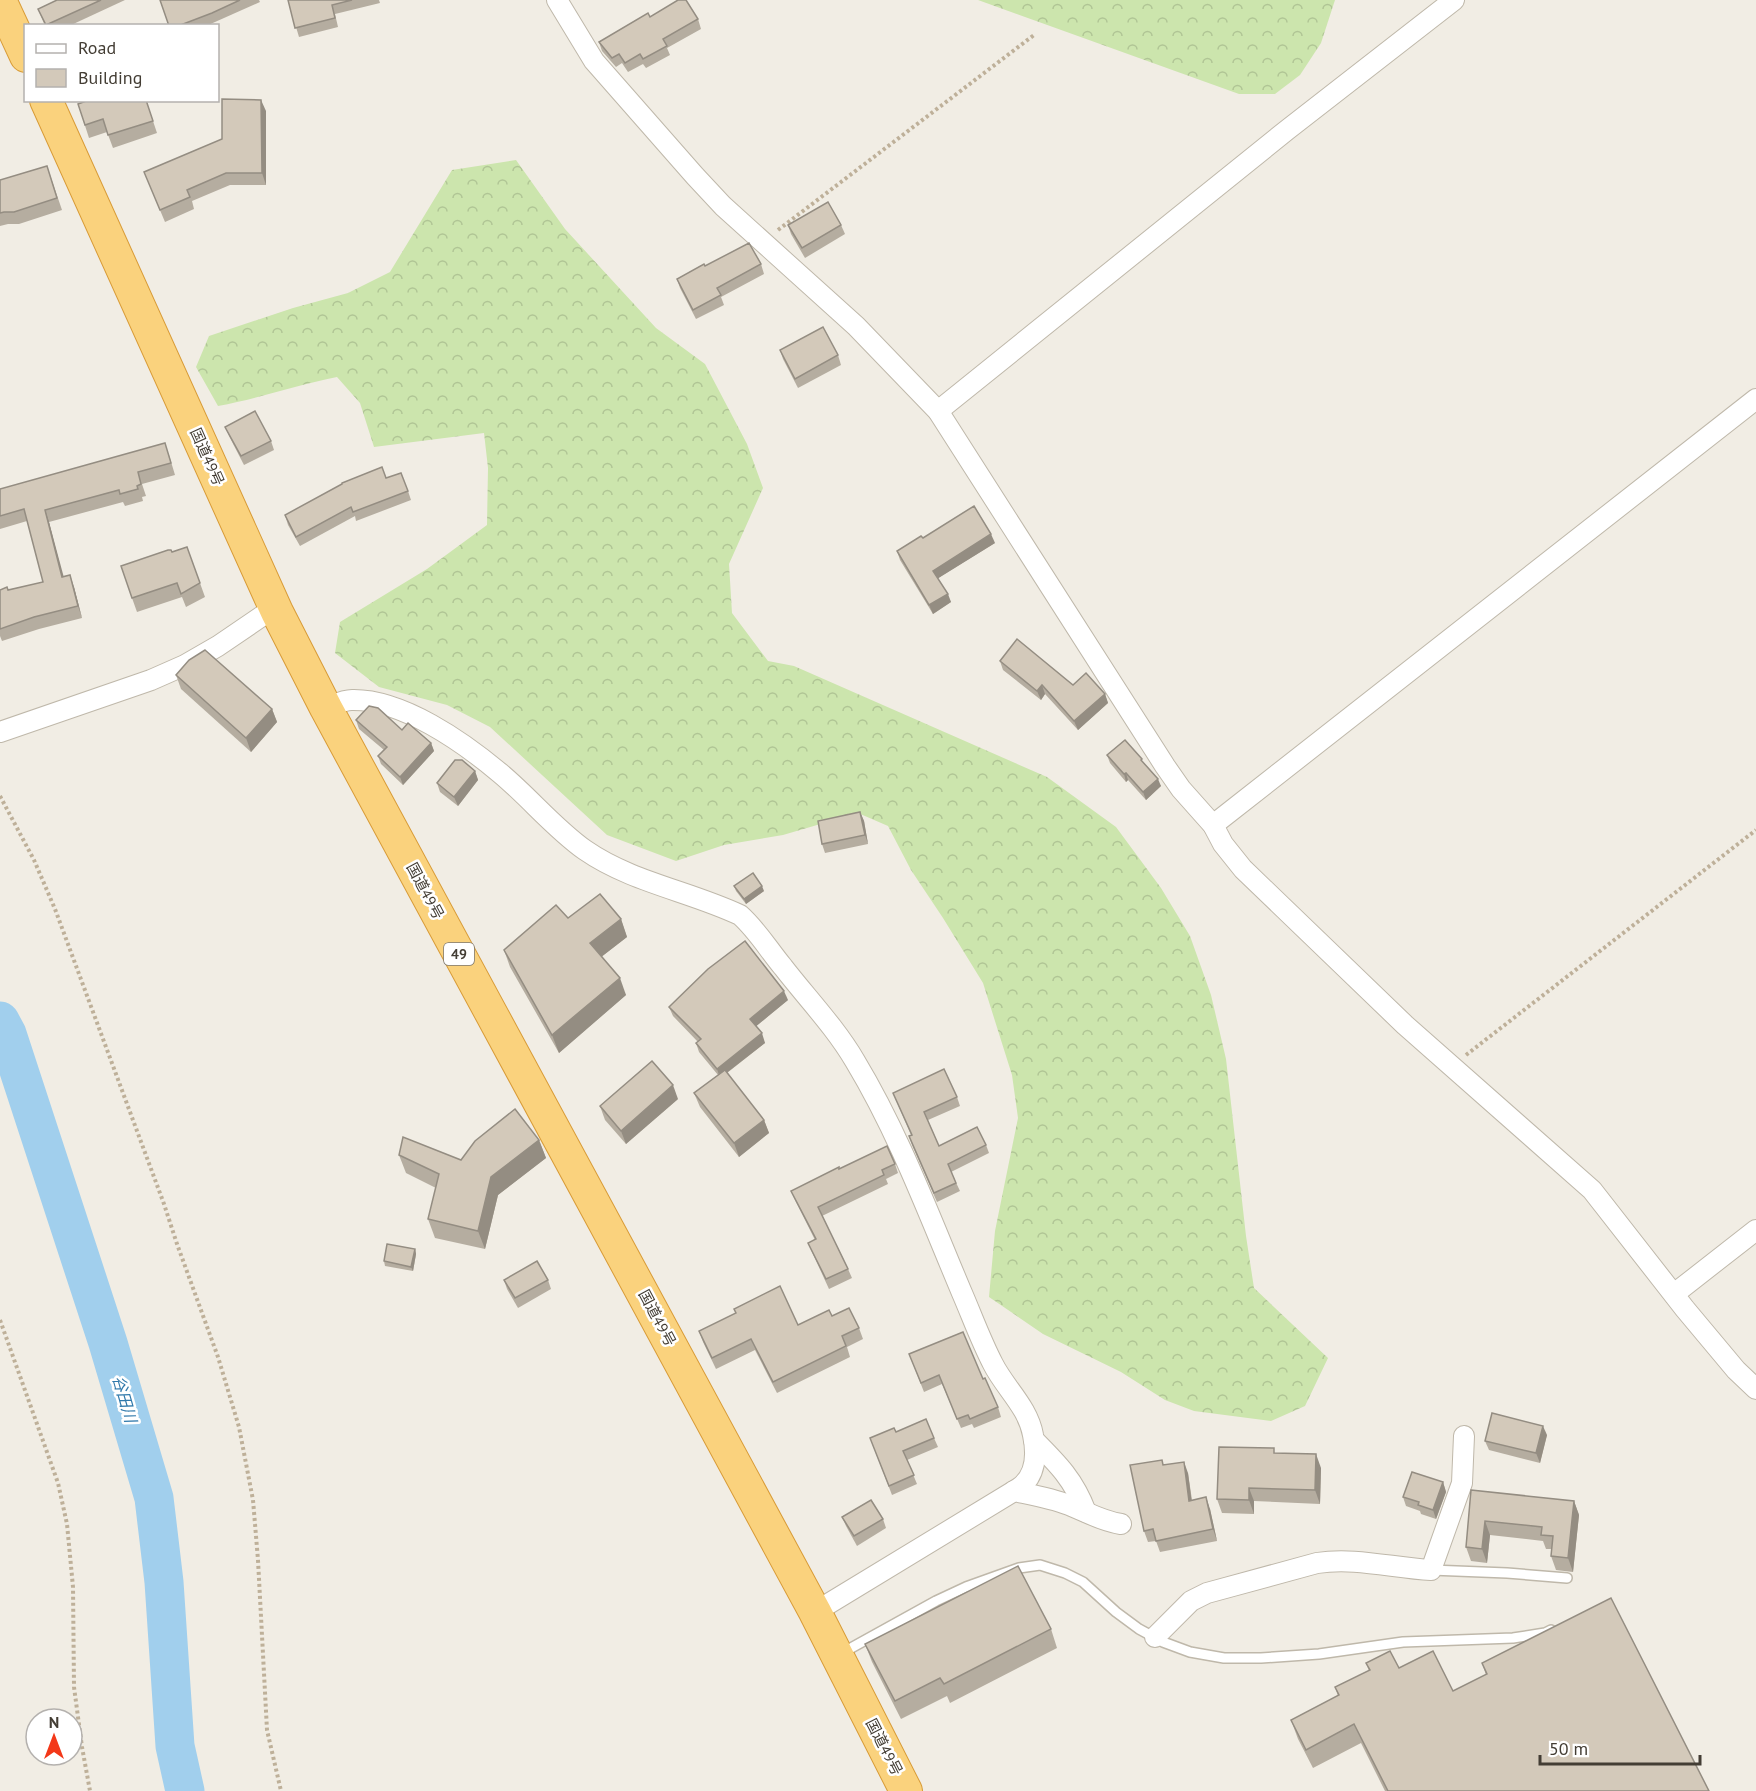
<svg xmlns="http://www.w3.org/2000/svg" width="1756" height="1791" font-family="'PT Sans','Noto Sans JP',sans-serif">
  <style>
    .forest { fill: url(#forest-crowns) }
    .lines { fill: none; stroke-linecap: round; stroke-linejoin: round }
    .river { stroke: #a1cfed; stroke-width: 39 }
    .service-casing { stroke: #bfb8aa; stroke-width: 12 }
    .minor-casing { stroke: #bfb8aa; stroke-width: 22 }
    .trunk-casing { stroke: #d89b37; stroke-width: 34 }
    .path { stroke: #beb099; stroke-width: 4; stroke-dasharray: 3 3; stroke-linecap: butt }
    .service { stroke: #fff; stroke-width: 9 }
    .minor { stroke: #fff; stroke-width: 20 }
    .trunk { stroke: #fad27d; stroke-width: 32 }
    .wall { fill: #b5ada0 }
    .shaded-wall { fill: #948d82 }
    .building { fill: #d3c9ba; stroke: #948d82; stroke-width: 1.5 }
    .labels { text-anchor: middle; stroke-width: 5; stroke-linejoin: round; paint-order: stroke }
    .shield { fill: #fff; stroke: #7b7771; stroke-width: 1.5 }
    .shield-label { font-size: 14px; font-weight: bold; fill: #433d34 }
    .street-label { font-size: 15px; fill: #433d34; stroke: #fff }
    .water-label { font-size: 16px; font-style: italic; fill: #3179ab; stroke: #fff }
  </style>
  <defs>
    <pattern id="forest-crowns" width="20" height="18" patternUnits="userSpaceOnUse" patternTransform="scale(1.5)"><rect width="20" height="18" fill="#cce5ad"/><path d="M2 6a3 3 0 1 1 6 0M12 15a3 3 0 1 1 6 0" fill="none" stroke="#b0c595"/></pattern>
  </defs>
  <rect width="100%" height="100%" fill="#f1ede4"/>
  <g class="forest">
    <path d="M978,0H1335L1321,43L1300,75L1275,94H1239Z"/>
    <path d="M516,160L565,229L656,328L705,364L747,444L763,488L729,564L732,613L768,661L794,666L1047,777L1116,827L1161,888L1190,936L1211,995L1226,1059L1246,1236L1254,1288L1328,1358L1305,1406L1271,1421L1194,1411L1165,1400L1121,1372L1043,1334L989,1297L995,1231L1018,1118L1012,1075L983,983L943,918L911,870L888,826L858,813L783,835L724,845L676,861L607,835L490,727L447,705L379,687L335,653L340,622L427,569L487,525L488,468L484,433L374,447L360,403L337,377C296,385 258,399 218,406L196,367L209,336L293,308L348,293L390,272L452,170Z"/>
  </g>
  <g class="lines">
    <path class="river" d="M0,1021L7,1034L108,1343L154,1498L164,1582L175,1746L185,1791"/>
    <g class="service-casing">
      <g id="service">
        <path d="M1431,1570L1507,1573L1567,1578"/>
        <path d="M842,1653L936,1601L966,1587L1019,1568L1040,1565L1065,1573L1083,1582L1116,1612L1139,1629L1163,1642L1190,1652L1224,1658H1261L1319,1654L1403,1642L1513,1638L1545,1633L1551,1630"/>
      </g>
    </g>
    <g class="minor-casing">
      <g id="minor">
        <path d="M557,0L594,61L695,176L723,206L856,326L938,411L1165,766L1181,789L1213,825L1223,844L1243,869L1405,1025L1592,1190L1685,1309L1736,1370L1756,1389"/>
        <path d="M938,411L1287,130L1454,0"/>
        <path d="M326,708C334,705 343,700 352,700C402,699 463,742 500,773C529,797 555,829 585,850C631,882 689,891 740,915C757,930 768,949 783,967C807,998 835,1027 855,1061C899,1134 929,1215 962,1293C972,1316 981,1341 993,1364C1005,1388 1028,1407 1033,1435C1037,1454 1036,1476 1019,1488L815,1612"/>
        <path d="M0,732L151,680L185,665L218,646L262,616L277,612"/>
        <path d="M1213,825L1756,399"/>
        <path d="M1674,1294L1756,1230"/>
        <path d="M1034,1440C1058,1464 1074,1480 1086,1512"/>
        <path d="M1014,1491C1033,1495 1051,1498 1069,1505C1087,1512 1101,1521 1121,1524"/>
        <path d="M1155,1637L1191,1601L1207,1593L1317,1563C1355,1557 1393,1568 1431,1570L1462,1483L1464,1436"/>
      </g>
    </g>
    <g class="trunk-casing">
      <g id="trunk">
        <path d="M0,0L26,56"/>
        <path d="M46,100L277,612L326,708L815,1612L906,1791"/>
      </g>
    </g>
    <g class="path">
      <path d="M778,230L1034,35"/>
      <path d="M0,796L34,860L55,909L164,1204L177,1244L218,1357L239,1427L253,1500L258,1560L267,1730L281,1791"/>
      <path d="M1466,1055L1756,830"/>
      <path d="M0,1320L58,1483L67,1524L73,1587L74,1687L82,1747L90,1791"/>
    </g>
    <use href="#service" class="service"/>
    <use href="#minor" class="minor"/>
    <use href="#trunk" class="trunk"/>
  </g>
  <g class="wall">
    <path d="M57,0H125L69,26H45L38,9Z"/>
    <path d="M160,0H259L260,2L206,26H169Z"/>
    <path d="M288,0H379L380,3L335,14L338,27L299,37Z"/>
    <path d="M650,17L698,19L701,29L667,48L670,55L646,68L643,64L628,72L622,63L616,67L602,51L599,42Z"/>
    <path d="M146,100L157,133L113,148L107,132L89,138L78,104Z"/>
    <path d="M266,111V185H230L192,201L194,209L165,222L144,172L222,139Z"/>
    <path d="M47,166L62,210L19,224H8L0,226V180Z"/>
    <path d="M788,225H841L845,234L805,258L791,234Z"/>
    <path d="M761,264L764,274L721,297L724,305L696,319L680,288L677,279L705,266Z"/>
    <path d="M780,350L838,355L841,365L798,388L783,359Z"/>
    <path d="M225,427L271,441L274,450L244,465L229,436Z"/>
    <path d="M169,455L175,475L142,484L146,496L142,497L143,501L125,506L123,502L49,522L63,577L74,587L82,618L39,629L2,641L0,636V590H8L43,582L27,521L0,529V489Z"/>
    <path d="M386,478L408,491L411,500L356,521L355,516L300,546L288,525L285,515Z"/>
    <path d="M923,538L995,543L938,578L951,602L933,614L900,560L897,551Z"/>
    <path d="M187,547L205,597L186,607L182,597L137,612L132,598L172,552Z"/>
    <path d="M1000,661L1073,685L1105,694L1108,703L1078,730L1045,694L1041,700L1003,670Z"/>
    <path d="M176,675L272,709L277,722L251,752L181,689Z"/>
    <path d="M356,720L402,730L431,743L434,751L403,785L381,764L378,756L384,750L359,729Z"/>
    <path d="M1107,755L1143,763L1161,786L1146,800L1128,780L1126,782L1110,763Z"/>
    <path d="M475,771L478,780L458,806L440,792L437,783Z"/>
    <path d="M860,812L864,821L868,844L825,853L822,844Z"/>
    <path d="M734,886L764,891L746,904L736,891Z"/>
    <path d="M568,918L621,919L627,937L601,957L626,995L559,1053L510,967L504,950Z"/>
    <path d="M788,1000L756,1026L765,1043L727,1073L764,1120L769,1133L739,1157L700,1107L694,1093L718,1075L699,1052L696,1043L698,1042L673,1016L669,1007Z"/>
    <path d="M893,1093L957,1097L960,1106L928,1120L939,1146L986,1145L989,1153L951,1172L960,1191L937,1202L912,1145L909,1136L911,1135Z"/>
    <path d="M678,1099L626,1144L605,1120L600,1106Z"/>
    <path d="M539,1140L546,1158L498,1195L485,1249L435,1238L428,1219L436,1188L406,1173L399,1155L461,1160Z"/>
    <path d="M895,1164L898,1173L886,1179L888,1184L822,1216L848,1269L852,1278L829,1289L812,1252L808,1243L815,1240L795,1200L791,1191L839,1169Z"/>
    <path d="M415,1249L416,1254L413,1271L385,1266L384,1261Z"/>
    <path d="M504,1280H548L551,1289L518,1308L507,1289Z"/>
    <path d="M832,1316L859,1328L863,1339L847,1347L850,1357L777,1393L755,1350L716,1369L703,1342L699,1331L798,1325Z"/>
    <path d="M909,1354L983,1379L998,1407L1001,1417L974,1428L972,1424L961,1428L942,1384L924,1392Z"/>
    <path d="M896,1432L934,1438L938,1447L907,1460L917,1484L892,1495L870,1438Z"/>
    <path d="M1547,1435L1540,1463L1489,1450L1485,1441Z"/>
    <path d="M1276,1453L1321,1468L1320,1504L1254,1501V1514L1222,1513L1217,1499Z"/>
    <path d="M1164,1465L1188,1473L1192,1500L1210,1509L1217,1541L1160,1552L1156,1541L1148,1542L1144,1531Z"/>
    <path d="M1443,1482L1446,1492L1436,1519L1421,1514L1420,1511L1406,1506L1403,1497Z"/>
    <path d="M1471,1490L1574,1501L1579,1515L1573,1572L1556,1570L1551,1556L1552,1549H1546L1543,1541L1490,1535L1487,1563L1471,1561L1466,1547Z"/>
    <path d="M842,1517L883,1519L886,1528L857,1546L846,1526Z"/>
    <path d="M1051,1629L1057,1648L950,1703L947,1696L901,1719L872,1662L865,1644Z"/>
    <path d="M1366,1663L1399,1668L1453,1691L1486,1675L1482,1663L1709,1791H1385L1361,1743L1313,1768L1298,1739L1291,1720L1338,1696L1335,1687L1369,1671Z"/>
  </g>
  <g class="shaded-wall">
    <path d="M261,100L266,111V185L262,173Z"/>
    <path d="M45,510L49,522L67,589L62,577Z"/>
    <path d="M991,534L995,543L937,579L933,571Z"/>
    <path d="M70,575L74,587L82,618L78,606Z"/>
    <path d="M948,594L951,602L933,614L929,605Z"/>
    <path d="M1042,685L1045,694L1041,700L1037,691Z"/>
    <path d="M1105,694L1108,703L1078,730L1074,721Z"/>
    <path d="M272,709L277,722L251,752L246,738Z"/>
    <path d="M431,743L434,751L403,785L400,777Z"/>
    <path d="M475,771L478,780L458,806L454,797Z"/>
    <path d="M1126,773L1128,780L1126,782L1124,774Z"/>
    <path d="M1158,779L1161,786L1146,800L1143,792Z"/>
    <path d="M860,812L864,821L868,844L865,835Z"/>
    <path d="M762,886L764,891L746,904L744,899Z"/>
    <path d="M621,919L627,937L596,961L590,943Z"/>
    <path d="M620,978L626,995L559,1053L552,1035Z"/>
    <path d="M784,991L788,1000L754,1028L750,1019Z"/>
    <path d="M762,1033L765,1043L720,1078L717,1069Z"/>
    <path d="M673,1085L678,1099L626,1144L621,1131Z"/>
    <path d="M764,1120L769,1133L739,1157L734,1143Z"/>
    <path d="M539,1140L546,1158L498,1195L485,1249L478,1231L491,1177Z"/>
    <path d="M415,1249L416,1254L413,1271L411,1267Z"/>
    <path d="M1543,1426L1547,1435L1540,1463L1536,1453Z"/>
    <path d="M1316,1454L1321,1468L1320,1504L1315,1490Z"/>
    <path d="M1184,1462L1188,1473L1193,1512L1189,1501Z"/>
    <path d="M1443,1482L1446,1492L1436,1519L1433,1510Z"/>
    <path d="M1249,1488L1254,1501V1514L1249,1500Z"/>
    <path d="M1206,1497L1210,1509L1217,1541L1213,1529Z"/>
    <path d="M1574,1501L1579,1515L1573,1572L1568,1558Z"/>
    <path d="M1485,1521L1490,1535L1487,1563L1482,1549Z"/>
  </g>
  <g class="building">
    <path d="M57,0H101L46,25L38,9Z"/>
    <path d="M160,0H240L212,13L178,26H169Z"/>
    <path d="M288,0H352L332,5L335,18L295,28Z"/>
    <path d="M678,0H686L698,19L663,39L667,46L643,59L640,54L625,63L619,54L612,58L599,42L648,13L650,17Z"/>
    <path d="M222,99L261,100L262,173H226L187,190L190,197L160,210L144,172L222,139Z"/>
    <path d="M89,100H146L153,121L108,135L103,119L85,125L78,104Z"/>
    <path d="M47,166L57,198L14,212H4L0,213V180Z"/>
    <path d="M828,202L841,225L802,248L788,225Z"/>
    <path d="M749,243L761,264L717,288L721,295L693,310L677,279L704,264L705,266Z"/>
    <path d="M823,327L838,355L795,379L780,350Z"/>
    <path d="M255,411L271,441L241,456L225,427Z"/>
    <path d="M165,443L171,463L138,472L141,484L137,486L138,489L120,494L119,490L45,510L62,577L70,575L78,606L34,617L0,629V590L7,587L8,590L43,582L24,509L0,516V489Z"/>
    <path d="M382,467L386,478L401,473L408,491L353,512L351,507L296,537L285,515L342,484V483Z"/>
    <path d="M974,506L991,534L933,571L948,594L929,605L897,551L921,536L923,538Z"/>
    <path d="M187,547L200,583L181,594L177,583L132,598L121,566L168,550H171L172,552Z"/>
    <path d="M1017,639L1073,685L1086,673L1105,694L1074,721L1042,685L1037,691L1000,661Z"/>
    <path d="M205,650L272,709L246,738L176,675L189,660Z"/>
    <path d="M369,706L378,708L402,730L408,723L431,743L400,777L378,756L387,747L356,720Z"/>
    <path d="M1125,740L1142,759L1141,760L1158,779L1143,792L1126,773L1124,774L1107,755Z"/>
    <path d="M455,760H462L475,771L454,797L437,783Z"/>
    <path d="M860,812L865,835L822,844L818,821Z"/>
    <path d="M753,873L762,886L744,899L734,886Z"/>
    <path d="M600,894L621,919L590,943L620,978L552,1035L504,950L556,905L568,918Z"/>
    <path d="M745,941L784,991L750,1019L762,1033L717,1069L696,1043L701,1039L669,1007L708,969Z"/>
    <path d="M652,1061L673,1085L621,1131L600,1106Z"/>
    <path d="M944,1069L957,1097L924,1112L939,1146L977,1127L986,1145L948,1164L956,1183L934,1193L909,1136L912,1135L893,1093Z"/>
    <path d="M725,1070L764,1120L734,1143L694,1093Z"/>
    <path d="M515,1109L539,1140L491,1177L478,1231L428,1219L439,1174L399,1155L403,1137L461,1160L475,1141Z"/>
    <path d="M887,1146L895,1164L882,1170L884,1175L818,1207L848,1269L826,1279L808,1243L816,1239L791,1191L839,1167V1169Z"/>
    <path d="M387,1244L415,1249L411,1267L384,1261Z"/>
    <path d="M537,1261L548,1280L515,1298L504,1280Z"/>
    <path d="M780,1286L798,1325L829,1310L832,1316L849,1308L859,1328L842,1336L846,1346L773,1382L751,1339L712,1358L699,1331L736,1313L734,1309Z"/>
    <path d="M963,1332L983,1379L985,1378L998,1407L970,1419L968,1415L957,1419L939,1375L921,1383L909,1354Z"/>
    <path d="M1492,1413L1543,1426L1536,1453L1485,1441Z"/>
    <path d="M926,1419L934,1438L903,1451L914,1475L889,1486L870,1438L894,1428L896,1432Z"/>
    <path d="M1219,1447L1274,1448V1453L1316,1454L1315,1490L1249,1488V1500L1217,1499Z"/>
    <path d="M1162,1460L1163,1465L1184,1462L1189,1501L1206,1497L1213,1529L1156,1541L1153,1529L1144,1531L1130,1465Z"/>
    <path d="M1412,1472L1443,1482L1433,1510L1418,1505L1419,1502L1403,1497Z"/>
    <path d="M1471,1490L1574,1501L1568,1558L1551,1556L1553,1536L1541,1535L1542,1527L1485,1521L1482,1549L1466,1547Z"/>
    <path d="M871,1500L883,1519L854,1536L842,1517Z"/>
    <path d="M1018,1566L1051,1629L944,1684L940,1678L895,1701L865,1644Z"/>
    <path d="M1611,1598L1709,1791H1388L1354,1724L1306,1750L1291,1720L1339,1695L1335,1687L1370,1670L1366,1663L1390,1651L1399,1668L1433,1651L1453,1691L1487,1674L1482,1663Z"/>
  </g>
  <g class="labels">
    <rect class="shield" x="444" y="943" width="30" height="22" rx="4.5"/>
    <g class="shield-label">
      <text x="459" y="959">49</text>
    </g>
    <g class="street-label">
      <text transform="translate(207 457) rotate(66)" y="5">国道49号</text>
      <text transform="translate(425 891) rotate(62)" y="5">国道49号</text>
      <text transform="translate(657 1318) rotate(62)" y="5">国道49号</text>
      <text transform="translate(884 1747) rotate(63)" y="5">国道49号</text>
    </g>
    <g class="water-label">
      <text transform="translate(125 1399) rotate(74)" y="6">谷田川</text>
    </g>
  </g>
  <rect x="24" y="24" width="195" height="78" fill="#ffffff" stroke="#b4b1ae" stroke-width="1.5"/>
  <rect x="36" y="44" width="30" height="9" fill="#ffffff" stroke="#b4b1ae" stroke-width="1.5"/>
  <text x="78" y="54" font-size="18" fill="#433d34">Road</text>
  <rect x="36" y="69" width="30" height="18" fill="#d3c9ba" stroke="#b4b1ae" stroke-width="1.5"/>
  <text x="78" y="84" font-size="18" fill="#433d34">Building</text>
  <g transform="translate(54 1737)"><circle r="28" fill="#ffffff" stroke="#b4b1ae" stroke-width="1.5"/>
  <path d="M0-4.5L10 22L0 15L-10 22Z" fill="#f33819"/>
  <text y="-9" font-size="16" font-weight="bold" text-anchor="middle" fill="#433d34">N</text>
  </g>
  <path d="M1540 1755v9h160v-9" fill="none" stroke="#433d34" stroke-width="3"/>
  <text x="1549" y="1755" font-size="18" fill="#433d34" stroke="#ffffff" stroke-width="4.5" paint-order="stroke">50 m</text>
</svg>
